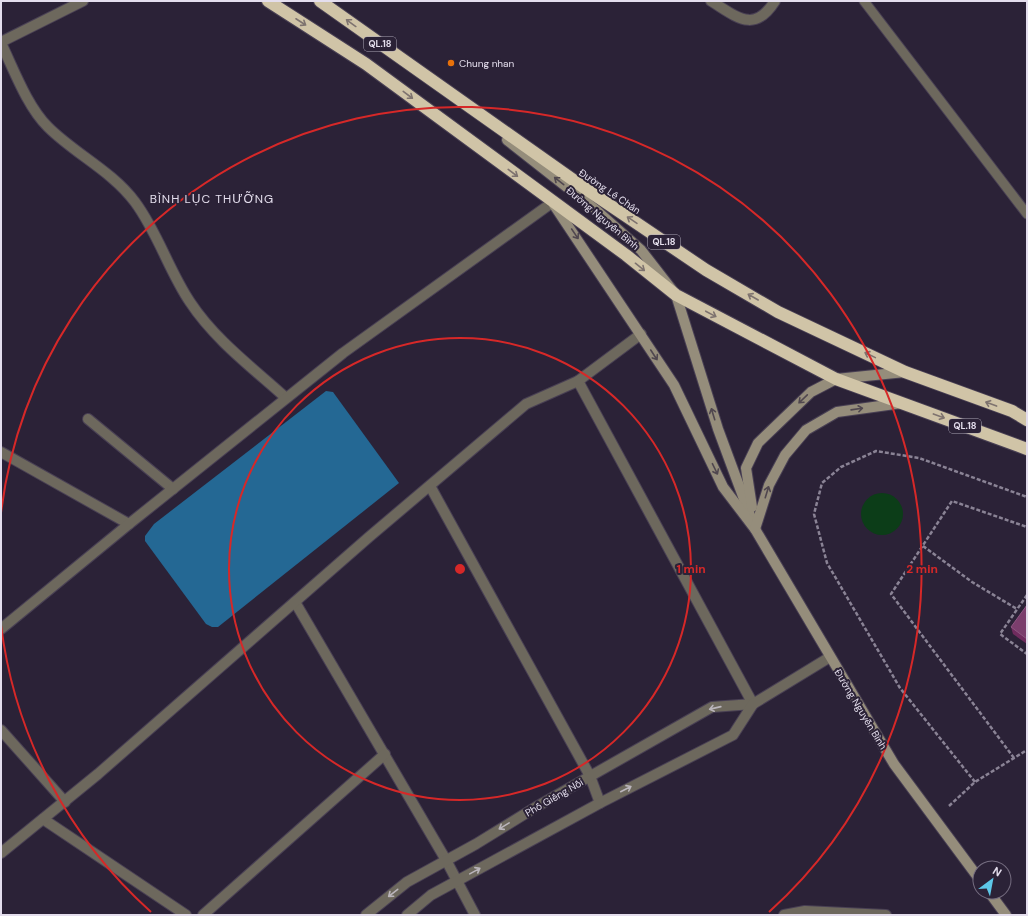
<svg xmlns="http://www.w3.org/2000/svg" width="1028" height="916" font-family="'DM Sans',sans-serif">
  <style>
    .green { fill: #0c3d18 }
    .water { fill: #246894 }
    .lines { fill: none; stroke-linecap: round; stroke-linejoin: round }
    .lane-casing { stroke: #494054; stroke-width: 11 }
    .street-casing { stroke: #494054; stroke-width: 12 }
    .secondary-casing { stroke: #494054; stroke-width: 12 }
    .highway-casing { stroke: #494054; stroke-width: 14 }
    .path { stroke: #8a8395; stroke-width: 2.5; stroke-dasharray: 4 2; stroke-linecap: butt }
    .lane { stroke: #6d685d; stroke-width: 9 }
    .street { stroke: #6d685d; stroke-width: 10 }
    .secondary { stroke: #958d7b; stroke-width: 10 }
    .highway { stroke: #d0c4a7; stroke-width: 12 }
    .wall { fill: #6f2b5e }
    .building { fill: #7b3e6d; stroke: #8c5781 }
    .oneway { stroke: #7e736f }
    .oneway2 { stroke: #50474f }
    .oneway3 { stroke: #bab5bb }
    .ring { fill: none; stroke: #d62828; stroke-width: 2 }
    .food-dot { fill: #e8710a; stroke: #2b2237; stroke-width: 1.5 }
    .labels { text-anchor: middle; stroke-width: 4; stroke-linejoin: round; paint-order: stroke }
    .shield { fill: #2b2237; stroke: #aca6b6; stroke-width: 1 }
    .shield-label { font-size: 9px; font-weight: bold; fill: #e4deed }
    .poi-label { font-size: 10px; fill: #e4deed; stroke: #2b2237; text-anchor: start }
    .street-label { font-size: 10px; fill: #e4deed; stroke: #2b2237 }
    .quarter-label { font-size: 12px; letter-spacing: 1px; fill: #e4deed; stroke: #2b2237 }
    .centre { fill: #d62828; stroke: #2b2237; stroke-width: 2 }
    .ring-label { font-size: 12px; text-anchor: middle; font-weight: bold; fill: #d62828; stroke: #2b2237; stroke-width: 4; stroke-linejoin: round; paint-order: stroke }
  </style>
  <rect width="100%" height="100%" fill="#2b2237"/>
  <circle class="green" cx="882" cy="514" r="21"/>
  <path class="water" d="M326,391L333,392L399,483L218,627H212L206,624L145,541V536L154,524Z"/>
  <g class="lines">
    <g class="lane-casing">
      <path id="lane" d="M864,1L1027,214"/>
    </g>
    <g class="street-casing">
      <g id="street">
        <path d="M711,1C737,17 754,34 775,1"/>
        <path d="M1,42L83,1"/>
        <path d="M1,43C14,70 27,106 48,127C75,154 112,171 135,202C158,233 169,271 190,302C215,340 253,368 286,398"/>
        <path d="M578,381L753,704"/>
        <path d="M88,419L173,489"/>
        <path d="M1,452L129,524"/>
        <path d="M430,486L590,776L600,803"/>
        <path d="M295,602L446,860L475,915"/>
        <path d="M1,629L129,524L343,353L553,202"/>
        <path d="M1,730L65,802"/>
        <path d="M43,819L186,915"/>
        <path d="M1,853L98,774L369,537L526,404L578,381L641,334"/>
        <path d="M203,915L385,754"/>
        <path d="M366,915L407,882L476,844L536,807L712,707L753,704"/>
        <path d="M407,915L431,895L600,803L733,735L753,704L830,657"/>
        <path d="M784,915L805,911L886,915"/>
      </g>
    </g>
    <g class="secondary-casing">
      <g id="secondary">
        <path d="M507,140L596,210L641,250L676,295L718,429L751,518"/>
        <path d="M554,205L674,385L723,487L755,529L894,764L980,880"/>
        <path d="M752,507L746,468L758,443L811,392L836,379L905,372"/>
        <path d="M755,529L769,485L785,455L806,430L837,412L902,403"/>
        <path d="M989,892L1006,915"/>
      </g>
    </g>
    <g class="highway-casing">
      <g id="highway">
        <path d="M268,1L366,64L626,255L676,295L836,379L1027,449"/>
        <path d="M320,1L586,189L706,270L778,312L905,372L1012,411L1027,420"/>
      </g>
    </g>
    <g class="path">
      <path d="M923,546L972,582L1017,609"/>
      <path d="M1027,595L1000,634L1027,654"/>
      <path d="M1014,758L891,594L952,501L1027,527"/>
      <path d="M975,782L900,688L827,563L814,514L822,483L841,467L876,451L919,458L1027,497"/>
      <path d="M949,806L975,782L1027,750"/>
    </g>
    <use href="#lane" class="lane"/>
    <use href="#street" class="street"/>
    <use href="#secondary" class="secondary"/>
    <use href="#highway" class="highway"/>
  </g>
  <path class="wall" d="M1027,605V644L1013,634L1011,627Z"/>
  <path class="building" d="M1027,605V639L1011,627Z"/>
  <defs><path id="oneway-shaft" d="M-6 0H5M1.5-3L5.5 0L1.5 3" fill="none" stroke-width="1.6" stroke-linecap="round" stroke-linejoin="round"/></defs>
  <g class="oneway">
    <use href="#oneway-shaft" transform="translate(301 22) rotate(33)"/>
    <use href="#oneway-shaft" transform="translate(351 23) rotate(-144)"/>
    <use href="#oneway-shaft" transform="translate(408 95) rotate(37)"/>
    <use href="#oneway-shaft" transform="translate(513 173) rotate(37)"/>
    <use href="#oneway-shaft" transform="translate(632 220) rotate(-146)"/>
    <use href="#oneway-shaft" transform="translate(640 267) rotate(39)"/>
    <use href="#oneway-shaft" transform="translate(753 297) rotate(-150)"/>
    <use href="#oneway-shaft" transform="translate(711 314) rotate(28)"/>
    <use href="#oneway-shaft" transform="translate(870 355) rotate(-154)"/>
    <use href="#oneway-shaft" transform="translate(991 404) rotate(-160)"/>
    <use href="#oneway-shaft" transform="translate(939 416) rotate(20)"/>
  </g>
  <g class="oneway2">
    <use href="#oneway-shaft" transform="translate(559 181) rotate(-142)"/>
    <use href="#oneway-shaft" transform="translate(575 234) rotate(56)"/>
    <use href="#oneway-shaft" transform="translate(654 355) rotate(57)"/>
    <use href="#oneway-shaft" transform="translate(803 399) rotate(136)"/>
    <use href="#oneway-shaft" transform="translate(857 409) rotate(-8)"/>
    <use href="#oneway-shaft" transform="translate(713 414) rotate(-107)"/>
    <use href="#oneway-shaft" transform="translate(715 469) rotate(64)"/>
    <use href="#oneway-shaft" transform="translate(767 492) rotate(-73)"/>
  </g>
  <g class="oneway3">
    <use href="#oneway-shaft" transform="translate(715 708) rotate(167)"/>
    <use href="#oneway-shaft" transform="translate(626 789) rotate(-27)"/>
    <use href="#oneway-shaft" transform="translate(504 826) rotate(149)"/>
    <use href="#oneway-shaft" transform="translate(475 871) rotate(-29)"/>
    <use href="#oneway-shaft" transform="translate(393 893) rotate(142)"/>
  </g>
  <g class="ring">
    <circle cx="460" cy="569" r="231"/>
    <path d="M151 912A462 462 0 0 1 1 625M1 513A462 462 0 1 1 769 912"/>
  </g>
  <circle class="food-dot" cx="451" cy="63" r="4"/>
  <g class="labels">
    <g class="shield">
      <rect x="364" y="37" width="32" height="14" rx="3"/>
      <rect x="648" y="235" width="32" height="14" rx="3"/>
      <rect x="949" y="419" width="32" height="14" rx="3"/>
    </g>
    <g class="shield-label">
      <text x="380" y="47">QL.18</text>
      <text x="664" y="245">QL.18</text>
      <text x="965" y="429">QL.18</text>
    </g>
    <g class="poi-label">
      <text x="459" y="67">Chung nhan</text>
    </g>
    <g class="street-label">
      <text transform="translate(610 191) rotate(34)" y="4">Đường Lê Chân</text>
      <text transform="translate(603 218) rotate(40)" y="4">Đường Nguyễn Bình</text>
      <text transform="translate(861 709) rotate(59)" y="4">Đường Nguyễn Bình</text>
      <text transform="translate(554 797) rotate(-30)" y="4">Phố Giếng Nối</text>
    </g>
    <g class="quarter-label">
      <text x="212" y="203">BÌNH LỤC THƯỠNG</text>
    </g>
  </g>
  <circle cx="460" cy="569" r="6" class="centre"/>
  <g class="ring-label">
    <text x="691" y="573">1 min</text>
    <text x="922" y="573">2 min</text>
  </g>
  <rect width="1028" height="916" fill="none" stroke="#e4deed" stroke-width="4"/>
  <g transform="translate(992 880) rotate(32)"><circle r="19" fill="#2b2237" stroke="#756d80"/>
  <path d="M0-3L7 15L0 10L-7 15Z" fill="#5dc7e8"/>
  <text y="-6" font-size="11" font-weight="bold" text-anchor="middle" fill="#e4deed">N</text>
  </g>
</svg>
